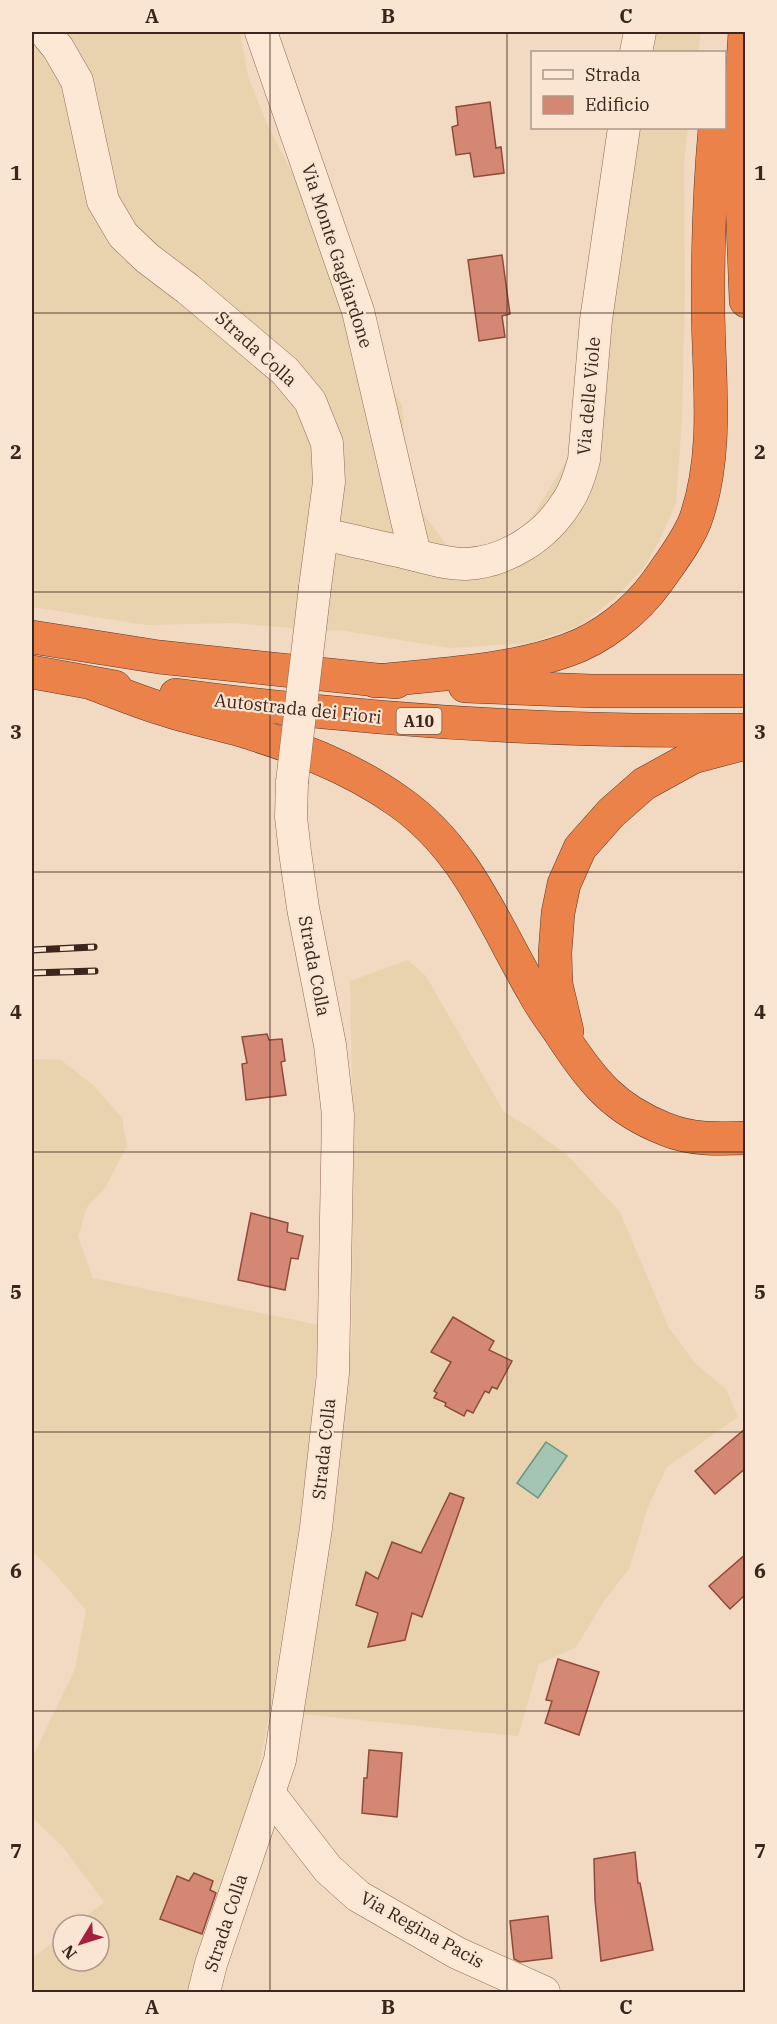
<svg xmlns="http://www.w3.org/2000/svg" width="777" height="2024" font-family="'IBM Plex Serif',serif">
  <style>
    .farmland { fill: #e9d3ae }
    .water { fill: #a4c4b4; stroke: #6a9381; stroke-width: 1.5 }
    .building { fill: #d48873; stroke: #8f4a3a; stroke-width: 1.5 }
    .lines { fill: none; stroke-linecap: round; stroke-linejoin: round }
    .street-casing { stroke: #8e6957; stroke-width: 33 }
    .highway-casing { stroke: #5b382b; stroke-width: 34 }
    .street { stroke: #fce8d5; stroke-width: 32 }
    .highway { stroke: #ea824a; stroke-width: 33 }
    .rail-casing { stroke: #3c251c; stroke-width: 7 }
    .rail { stroke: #f9e5d1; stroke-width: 4.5; stroke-dasharray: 14; stroke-linecap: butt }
    .street-bridge-casing { stroke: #8e6957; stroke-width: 33; stroke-linecap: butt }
    .street-bridge { stroke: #fce8d5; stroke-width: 32 }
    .grid { fill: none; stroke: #3c251c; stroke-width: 1.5; stroke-opacity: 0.55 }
    .labels { text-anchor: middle; stroke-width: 4.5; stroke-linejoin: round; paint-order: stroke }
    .shield { fill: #f9e5d1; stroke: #755f52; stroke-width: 1.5 }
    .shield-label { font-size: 16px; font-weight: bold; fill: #3c251c }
    .street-label { font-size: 18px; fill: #3c251c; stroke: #f9e5d1 }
    .neatline { fill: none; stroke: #3c251c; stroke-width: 2 }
    .grid-label { font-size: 20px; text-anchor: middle; font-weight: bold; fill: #3c251c }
  </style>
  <rect width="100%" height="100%" fill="#f2d9c1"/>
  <g class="farmland">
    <path d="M32,32H240L248,76L267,124L308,205L374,363L402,405L408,493L451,551L494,552L526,527L573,450L625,128H688L684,163L685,295L682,420L676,503L661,537L645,566L614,599L579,626L529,643L450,648L339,630L324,631L235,623L146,625L32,607Z"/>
    <path d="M634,32H701L698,52H633Z"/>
    <path d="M408,960L426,976L504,1112L529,1127L567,1155L620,1212L669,1328L695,1363L726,1389L738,1417L667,1467L648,1507L629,1569L604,1601L576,1647L539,1664L518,1736L302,1714L352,1333L353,1131L350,981Z"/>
    <path d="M32,1059L61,1060L93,1085L122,1118L127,1146L104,1190L87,1207L78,1237L93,1278L319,1325L306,1486L270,1711L251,1805L194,1992H32V1958L63,1935V1961H99V1925H76L104,1902L63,1847L32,1817V1758L75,1669L86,1610L56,1575L32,1551Z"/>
  </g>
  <path class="water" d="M546,1442L567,1456L538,1498L517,1483Z"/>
  <g class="building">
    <path d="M490,102L496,148L501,147L504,173L474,177L470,153L456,155L452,127L458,125L456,107Z"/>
    <path d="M502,255L510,314L502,316L505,337L479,341L468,260Z"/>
    <path d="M267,1034L269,1040L282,1039L285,1061L281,1062L286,1095L246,1100L242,1064L247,1063L242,1037Z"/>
    <path d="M251,1213L288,1223L287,1232L303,1236L298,1259L291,1258L285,1290L238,1280Z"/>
    <path d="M453,1317L494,1341L489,1350L512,1361L497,1389L492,1387L489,1393L485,1391L473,1413L467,1410L464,1416L445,1406L446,1403L434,1398L437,1393L434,1391L451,1362L431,1352Z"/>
    <path d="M746,1428V1468L715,1494L695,1471Z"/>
    <path d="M450,1493L464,1498L422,1617L412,1613L405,1640L368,1647L378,1613L356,1605L366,1572L378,1579L392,1542L421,1553Z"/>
    <path d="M746,1554V1594L730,1609L709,1586Z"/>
    <path d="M558,1659L599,1672L579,1735L545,1723L552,1701L546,1700Z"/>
    <path d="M369,1750L402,1753L397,1817L362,1813L364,1778H367Z"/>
    <path d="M635,1852L638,1883H640L653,1950L601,1961L595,1900L594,1859Z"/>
    <path d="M194,1873L213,1881L210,1890L216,1893L202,1934L160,1919L177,1876L189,1881Z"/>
    <path d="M548,1916L552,1958L520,1962L514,1959L510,1921Z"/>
  </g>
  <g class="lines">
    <g class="street-casing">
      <g id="street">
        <path d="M45,32L58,48L77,81L103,201L123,235L147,258L188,289L285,371L310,401L327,443L329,482L315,587"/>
        <path d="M261,32L358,311L415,555"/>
        <path d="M636,52L640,32"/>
        <path d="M323,534C351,540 379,547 407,553C426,558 446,564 466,564C507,562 546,536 567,502C576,489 580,474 584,460L596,320L624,128"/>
        <path d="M269,1793L328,1869L358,1896L457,1953L544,1992"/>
        <path d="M204,1992L211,1964L280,1760L316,1528L333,1373L338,1115L330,1045L303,908L295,852L291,817L292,782"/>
      </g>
    </g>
    <g class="highway-casing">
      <g id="highway">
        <path d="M745,32L739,122L746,301"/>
        <path d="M32,637L159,657L396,682"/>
        <path d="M32,672L115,687"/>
        <path d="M375,681C439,674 507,672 568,650C602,638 635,612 657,582C670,563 686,543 695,521C721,449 707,369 708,295C708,239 710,183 715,128"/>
        <path d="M94,684C118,693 142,703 166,710C189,718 213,722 237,729C293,746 349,766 398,801C466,848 493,922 533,991C541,1007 553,1022 563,1037C592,1081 614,1109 665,1129C691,1140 718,1139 746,1138"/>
        <path d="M465,686L592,691H746"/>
        <path d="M176,695C364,720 555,733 746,730"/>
        <path d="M567,1031L556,984L555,953L558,913L564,884L580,848L611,813L644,784L693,757L746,743"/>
      </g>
    </g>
    <use href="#street" class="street"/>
    <use href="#highway" class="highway"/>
    <g class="rail-casing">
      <g id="rail">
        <path d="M32,950L94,947"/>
        <path d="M32,973L95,971"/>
      </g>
    </g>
    <use href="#rail" class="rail"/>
    <g class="street-bridge-casing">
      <path id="street-bridge" d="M292,782L315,587"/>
    </g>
    <use href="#street-bridge" class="street-bridge"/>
  </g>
  <path class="grid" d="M270,32V1992M507,32V1992M32,313H746M32,592H746M32,872H746M32,1152H746M32,1432H746M32,1711H746"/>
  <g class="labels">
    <rect class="shield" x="396.5" y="708" width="45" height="26" rx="4.5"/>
    <g class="shield-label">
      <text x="419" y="727">A10</text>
    </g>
    <g class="street-label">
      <text transform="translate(337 256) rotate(72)" y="6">Via Monte Gagliardone</text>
      <text transform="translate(256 349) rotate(42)" y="6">Strada Colla</text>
      <text transform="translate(589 396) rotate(-85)" y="6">Via delle Viole</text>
      <text transform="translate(298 709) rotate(6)" y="6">Autostrada dei Fiori</text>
      <text transform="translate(314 966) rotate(79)" y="6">Strada Colla</text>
      <text transform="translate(324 1449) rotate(-84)" y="6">Strada Colla</text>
      <text transform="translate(226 1923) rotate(-72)" y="6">Strada Colla</text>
      <text transform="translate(422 1930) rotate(29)" y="6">Via Regina Pacis</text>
    </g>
  </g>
  <rect width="777" height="2024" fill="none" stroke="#f9e5d1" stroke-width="66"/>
  <rect x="531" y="51" width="195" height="78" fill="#f9e5d1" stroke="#ad9889" stroke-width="1.5"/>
  <rect x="543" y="70" width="30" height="9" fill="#fce8d5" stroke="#ad9889" stroke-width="1.5"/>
  <text x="585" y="81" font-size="18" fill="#3c251c">Strada</text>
  <rect x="543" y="96" width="30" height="18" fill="#d48873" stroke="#ad9889" stroke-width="1.5"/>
  <text x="585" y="111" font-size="18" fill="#3c251c">Edificio</text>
  <g transform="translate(81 1943) rotate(232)"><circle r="28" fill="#f9e5d1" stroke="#ad9889" stroke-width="1.5"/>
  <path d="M0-4.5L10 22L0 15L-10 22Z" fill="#a3213c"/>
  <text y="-9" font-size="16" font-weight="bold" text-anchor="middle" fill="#3c251c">N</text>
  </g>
  <rect x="33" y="33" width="711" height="1958" class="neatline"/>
  <g class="grid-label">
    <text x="152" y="23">A</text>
    <text x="388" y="23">B</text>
    <text x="626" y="23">C</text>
    <text x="16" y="180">1</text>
    <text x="760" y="180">1</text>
    <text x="16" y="459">2</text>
    <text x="760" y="459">2</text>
    <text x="16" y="739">3</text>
    <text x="760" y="739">3</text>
    <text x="16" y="1019">4</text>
    <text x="760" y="1019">4</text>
    <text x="16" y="1299">5</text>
    <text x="760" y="1299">5</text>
    <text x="16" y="1578">6</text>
    <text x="760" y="1578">6</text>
    <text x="16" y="1858">7</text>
    <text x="760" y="1858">7</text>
    <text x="152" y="2014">A</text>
    <text x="388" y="2014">B</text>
    <text x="626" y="2014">C</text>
  </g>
</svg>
